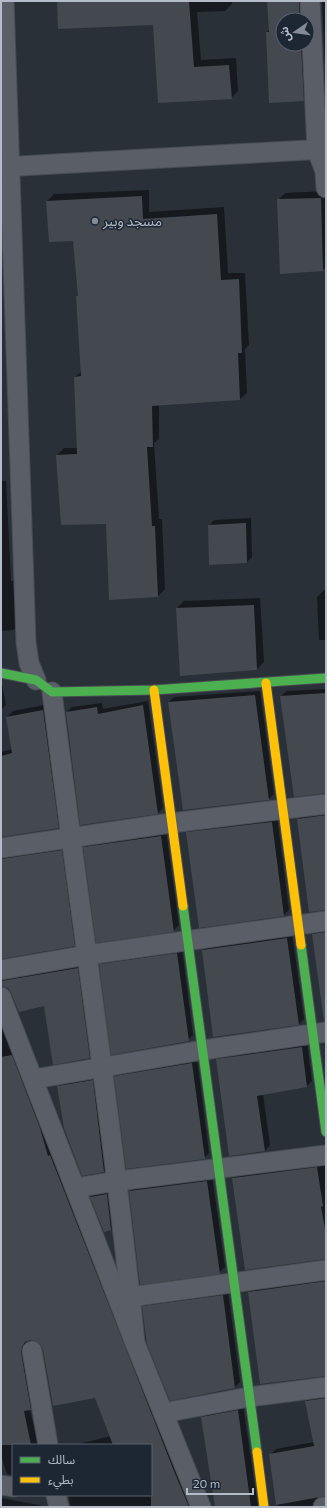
<svg xmlns="http://www.w3.org/2000/svg" width="327" height="1508" font-family="Commissioner,'Noto Sans Arabic',sans-serif">
  <style>
    .shadow { fill: #0007 }
    .building { fill: #444950 }
    .lines { fill: none; stroke-linecap: round; stroke-linejoin: round }
    .street-casing { stroke: #484c53; stroke-width: 21 }
    .fast-casing { stroke: #484c53; stroke-width: 11 }
    .slow-casing { stroke: #484c53; stroke-width: 11 }
    .street { stroke: #5a5e66; stroke-width: 19 }
    .fast { stroke: #4caf50; stroke-width: 9 }
    .slow { stroke: #ffc107; stroke-width: 9 }
    .poi-dot { fill: #848b96; stroke: #1d2633; stroke-width: 1.5 }
    .labels { text-anchor: middle; stroke-width: 3; stroke-linejoin: round; paint-order: stroke }
    .poi-label { font-size: 14px; fill: #b4bcc9; stroke: #1d2633; text-anchor: start }
  </style>
  <rect width="100%" height="100%" fill="#2a3038"/>
  <g class="shadow">
    <path d="M58,1H232V4L225,11L197,12L201,60L236,58L238,91L231,98L159,102L154,24Z"/>
    <path d="M268,1H306L307,20H283V44H307L310,93L303,100L267,32L270,29Z"/>
    <path d="M322,1H326V86Z"/>
    <path d="M149,190V212L224,207L228,273H245L249,345L245,349L247,393L240,399L159,405V439L154,443L159,519H162L165,589L158,596L57,455L64,448H77L75,377L82,371L77,297L79,294L74,240L50,241L47,201L54,194Z"/>
    <path d="M326,191V267L322,270L278,200L285,193Z"/>
    <path d="M1,481H6L11,581H16L18,625L13,630L1,631Z"/>
    <path d="M251,518L252,557L247,562L209,526L214,520Z"/>
    <path d="M324,590H326V640H319L317,597Z"/>
    <path d="M260,598L264,662L257,669L177,608L184,601Z"/>
    <path d="M1,679L6,705L1,710Z"/>
    <path d="M326,689V792L281,696L287,691Z"/>
    <path d="M260,691L274,794L269,799L184,809L169,702L174,697Z"/>
    <path d="M148,701L163,808L158,813L67,712L72,707L102,703L103,709Z"/>
    <path d="M49,704L64,822L58,827L1,836V752L13,749L7,717L13,711Z"/>
    <path d="M326,811V910L298,819L303,814Z"/>
    <path d="M277,817L289,910L284,915L200,927L187,833L192,827Z"/>
    <path d="M166,831L179,925L173,931L84,847L90,842Z"/>
    <path d="M67,845L80,939L74,945L1,958V851Z"/>
    <path d="M326,928V1020L313,934L319,929Z"/>
    <path d="M292,933L304,1019L299,1024L203,950L208,945Z"/>
    <path d="M182,949L193,1035L188,1040L100,965L105,960Z"/>
    <path d="M83,963L95,1052L89,1057L45,1005L12,992L8,987L1,985V973Z"/>
    <path d="M1,1012L12,1051L17,1050L197,1507H71L68,1495H151V1445H75L111,1436L96,1397L44,1349L41,1343L36,1340H27L26,1346L36,1403L30,1410L38,1445H13V1475L7,1474L1,1455Z"/>
    <path d="M307,1042L312,1081L307,1086L263,1094L270,1145L265,1151L217,1060L223,1054Z"/>
    <path d="M197,1058L209,1153L204,1158L115,1077L121,1071Z"/>
    <path d="M98,1075L109,1166L104,1171L83,1175L58,1087L63,1081Z"/>
    <path d="M326,1162V1258L233,1178L239,1173Z"/>
    <path d="M212,1176L225,1267L219,1273L130,1191L135,1186Z"/>
    <path d="M112,1189L116,1224L111,1229L104,1230L91,1197L96,1192Z"/>
    <path d="M326,1277V1375L249,1292L254,1287Z"/>
    <path d="M228,1291L240,1382L235,1387L143,1307L148,1301Z"/>
    <path d="M326,1394V1495L318,1496L317,1502L319,1507H277L271,1454L276,1449L314,1442L306,1401L312,1396Z"/>
    <path d="M243,1405L258,1507H216L202,1418L207,1412Z"/>
    <path d="M1,1498L49,1507H1Z"/>
  </g>
  <g class="building">
    <path d="M57,1H189L194,67L229,65L232,99L158,103L153,25L58,29Z"/>
    <path d="M267,1H299L300,20H283V44H301L304,101L269,103L266,32H269Z"/>
    <path d="M142,196L143,219L217,214L221,280L239,279L242,353H238L240,400L152,406L153,447H147L152,526H155L158,597L109,600L106,524L61,525L56,455L77,454L74,377L81,376L76,296H78L73,241L49,242L46,201Z"/>
    <path d="M321,198L323,271L280,274L277,199Z"/>
    <path d="M246,523L247,563L209,565L208,525Z"/>
    <path d="M254,605L257,670L180,676L176,608Z"/>
    <path d="M325,693L326,793L294,797L280,696Z"/>
    <path d="M255,695L269,800L183,810L168,702Z"/>
    <path d="M143,705L158,814L80,825L66,712L97,707L98,714Z"/>
    <path d="M43,710L59,828L1,837V756L12,753L6,717Z"/>
    <path d="M326,815V910L309,912L297,819Z"/>
    <path d="M272,822L284,916L199,928L186,832Z"/>
    <path d="M161,836L174,932L96,943L83,847Z"/>
    <path d="M62,850L75,946L1,959V859Z"/>
    <path d="M326,932V1021H324L312,934Z"/>
    <path d="M287,938L299,1025L213,1037L202,950Z"/>
    <path d="M177,953L189,1041L111,1055L99,964Z"/>
    <path d="M78,968L90,1058L53,1065L44,1006L19,1012L11,993L8,988L1,986V981Z"/>
    <path d="M302,1047L307,1087L257,1096L265,1151L229,1156L216,1059Z"/>
    <path d="M12,1055L40,1128L48,1156L50,1155L174,1471L189,1507H151V1445H113L95,1398L53,1406L43,1349L40,1344L35,1341L30,1340L25,1342L22,1347L21,1352L31,1410L24,1411L31,1445H1V1057Z"/>
    <path d="M192,1063L205,1159L126,1169L114,1076Z"/>
    <path d="M93,1080L104,1172L82,1176L64,1128L57,1086Z"/>
    <path d="M317,1167L323,1206L321,1207L326,1234V1259L245,1270L232,1178Z"/>
    <path d="M207,1181L220,1274L140,1285L129,1191Z"/>
    <path d="M107,1194L111,1230L104,1232L90,1197Z"/>
    <path d="M326,1281V1376L260,1384L248,1292Z"/>
    <path d="M223,1295L235,1388L170,1401L147,1344L142,1306Z"/>
    <path d="M326,1398V1496L276,1505L269,1454L314,1446L305,1401Z"/>
    <path d="M238,1410L251,1507H215L201,1417Z"/>
  </g>
  <g class="lines">
    <g class="street-casing">
      <g id="street">
        <path d="M4,1L26,642L29,663L36,680"/>
        <path d="M310,1L317,150L325,171L326,188"/>
        <path d="M1,167L326,149"/>
        <path d="M52,692C79,909 113,1125 135,1343"/>
        <path d="M1,848L171,823L326,804"/>
        <path d="M1,970L87,955L326,921"/>
        <path d="M1,997L135,1343L201,1507"/>
        <path d="M34,1079L203,1050L326,1032"/>
        <path d="M75,1188L117,1181L326,1155"/>
        <path d="M130,1297L326,1270"/>
        <path d="M32,1351L48,1445"/>
        <path d="M163,1413L249,1397L326,1387"/>
        <path d="M1,1485L13,1487"/>
        <path d="M56,1495L59,1507"/>
        <path d="M323,1507H326"/>
      </g>
    </g>
    <g class="fast-casing">
      <g id="fast">
        <path d="M1,673L36,680L52,692L154,690L326,678"/>
        <path d="M183,906L257,1452"/>
        <path d="M301,945L326,1132"/>
      </g>
    </g>
    <g class="slow-casing">
      <g id="slow">
        <path d="M266,683L301,945"/>
        <path d="M154,690L183,906"/>
        <path d="M257,1452L264,1507"/>
      </g>
    </g>
    <use href="#street" class="street"/>
    <use href="#fast" class="fast"/>
    <use href="#slow" class="slow"/>
  </g>
  <circle class="poi-dot" cx="95" cy="221" r="4"/>
  <g class="labels">
    <g class="poi-label">
      <text x="103" y="226">مسجد وبير</text>
    </g>
  </g>
  <rect width="327" height="1508" fill="none" stroke="#b4bcc9" stroke-width="4"/>
  <rect x="12" y="1444" width="140" height="52" fill="#1d2633" stroke="#59626f"/>
  <rect x="20" y="1457" width="20" height="6" fill="#4caf50" stroke="#59626f"/>
  <text x="48" y="1464" font-size="12" fill="#b4bcc9">سالك</text>
  <rect x="20" y="1477" width="20" height="6" fill="#ffc107" stroke="#59626f"/>
  <text x="48" y="1484" font-size="12" fill="#b4bcc9">بطيء</text>
  <g transform="translate(295 32) rotate(257)"><circle r="19" fill="#1d2633" stroke="#59626f"/>
  <path d="M0-3L7 15L0 10L-7 15Z" fill="#848b96"/>
  <text y="-6" font-size="11" font-weight="bold" text-anchor="middle" fill="#b4bcc9">ش</text>
  </g>
  <path d="M187 1488v6h66v-6" fill="none" stroke="#b4bcc9" stroke-width="2"/>
  <text x="193" y="1488" font-size="12" fill="#b4bcc9" stroke="#1d2633" stroke-width="3" paint-order="stroke">20 m</text>
</svg>
